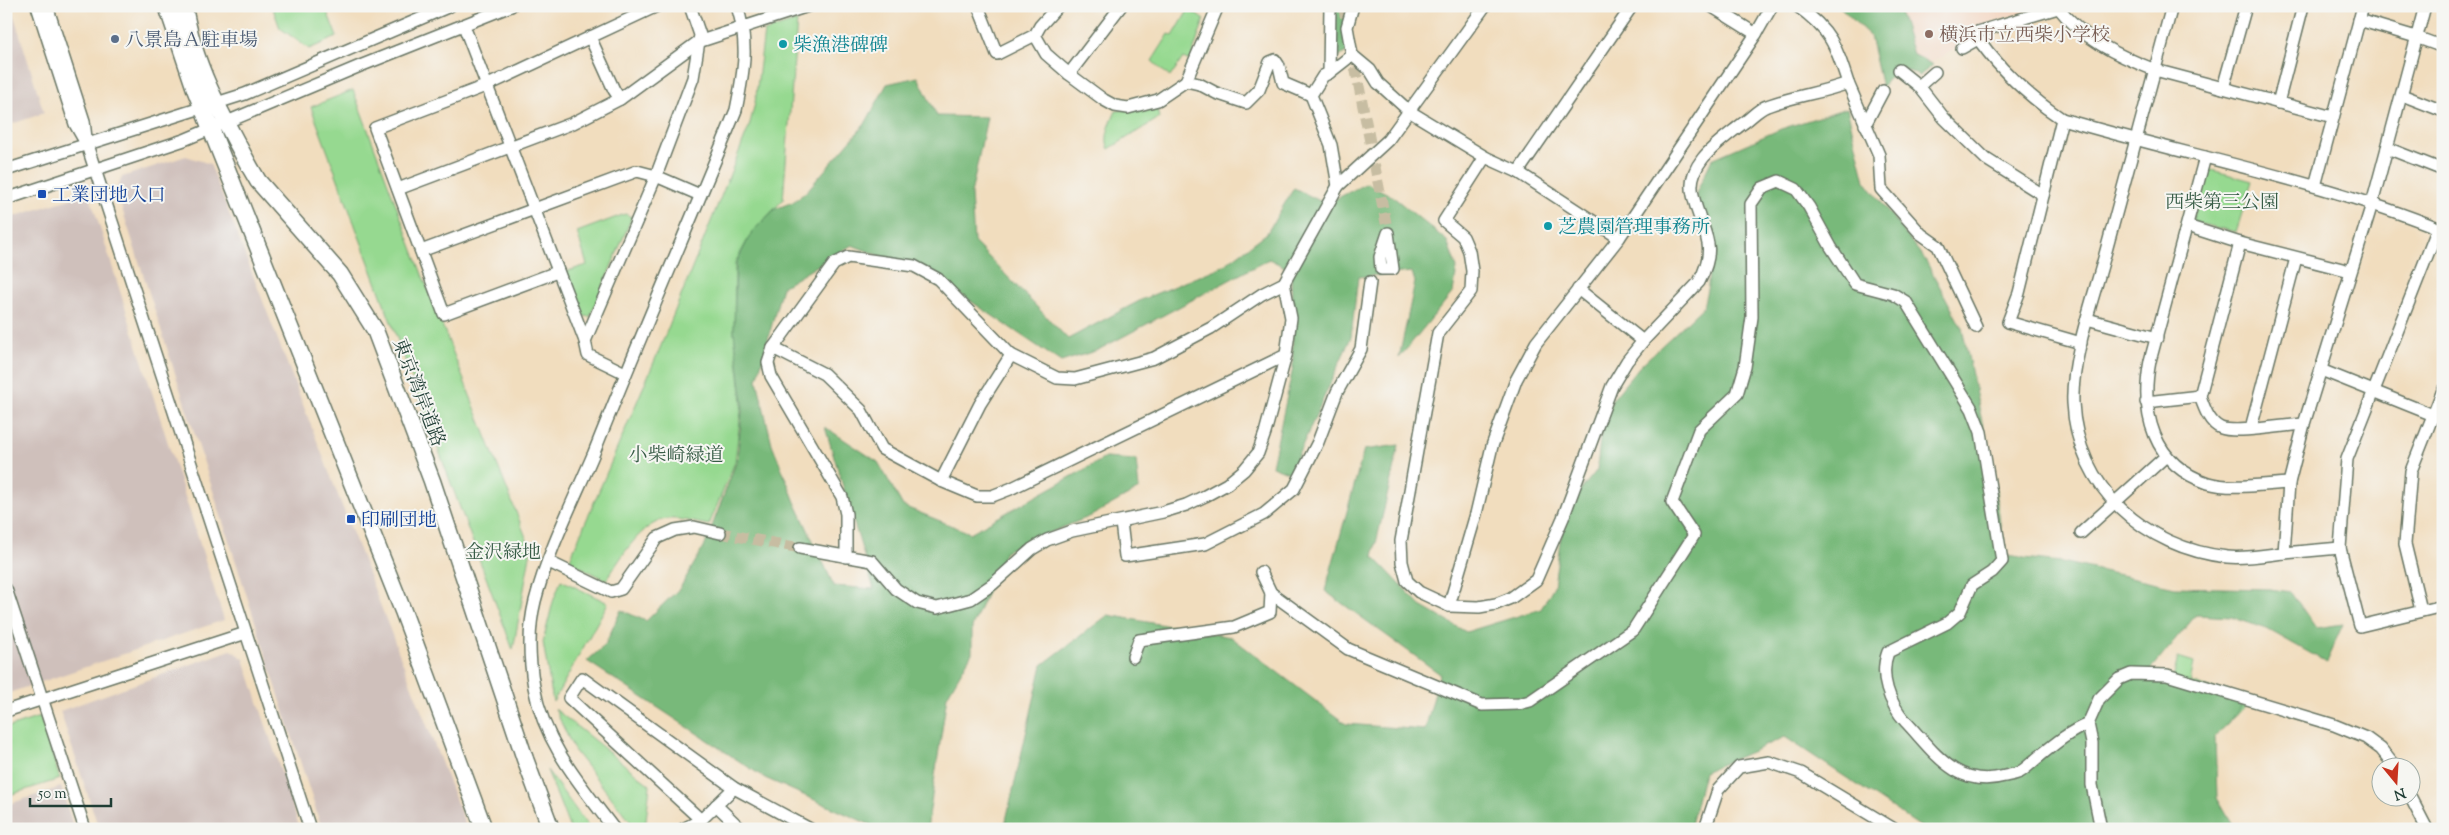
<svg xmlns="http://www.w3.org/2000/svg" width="2449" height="835" font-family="'Sorts Mill Goudy','Noto Serif JP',serif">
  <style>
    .built { fill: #f3d4bf }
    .industrial { fill: #cfc0bb }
    .green { fill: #96d990; stroke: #5a8b62 }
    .forest { fill: #78b97a; stroke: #4c7b57 }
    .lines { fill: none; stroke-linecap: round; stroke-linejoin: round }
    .minor-tunnel { stroke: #c7bda2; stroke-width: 11; stroke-dasharray: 11 5.5; stroke-linecap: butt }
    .minor-casing { stroke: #687564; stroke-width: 14 }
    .highway-casing { stroke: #687564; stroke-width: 19 }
    .minor { stroke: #fff; stroke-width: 11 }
    .highway { stroke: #fff; stroke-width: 16 }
    .education-dot { fill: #8d6e63; stroke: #f6f6f2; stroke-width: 2 }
    .service-dot { fill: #5c6f8a; stroke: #f6f6f2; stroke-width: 2 }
    .culture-dot { fill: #0f9aa8; stroke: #f6f6f2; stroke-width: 2 }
    .transit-dot { fill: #1a4fb4; stroke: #f6f6f2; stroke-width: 2 }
    .labels { text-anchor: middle; stroke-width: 4; stroke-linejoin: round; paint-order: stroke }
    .education-label { font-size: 19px; fill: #785e54; stroke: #f6f6f2; text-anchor: start }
    .service-label { font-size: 19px; fill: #4e5e75; stroke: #f6f6f2; text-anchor: start }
    .culture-label { font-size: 19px; fill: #0d838f; stroke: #f6f6f2; text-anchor: start }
    .transit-label { font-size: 19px; fill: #164399; stroke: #f6f6f2; text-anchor: start }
    .park-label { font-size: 19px; fill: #375c46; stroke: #f6f6f2 }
    .street-label { font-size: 19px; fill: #1f3d34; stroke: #f6f6f2 }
  </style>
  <rect width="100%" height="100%" fill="#f6f6f2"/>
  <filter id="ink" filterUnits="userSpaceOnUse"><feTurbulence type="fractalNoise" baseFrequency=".02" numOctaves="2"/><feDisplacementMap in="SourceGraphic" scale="10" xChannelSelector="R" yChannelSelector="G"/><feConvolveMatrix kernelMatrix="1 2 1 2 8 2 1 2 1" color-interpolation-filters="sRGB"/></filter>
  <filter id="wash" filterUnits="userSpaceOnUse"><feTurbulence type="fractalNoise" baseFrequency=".0096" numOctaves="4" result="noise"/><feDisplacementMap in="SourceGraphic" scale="20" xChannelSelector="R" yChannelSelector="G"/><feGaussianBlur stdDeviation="1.12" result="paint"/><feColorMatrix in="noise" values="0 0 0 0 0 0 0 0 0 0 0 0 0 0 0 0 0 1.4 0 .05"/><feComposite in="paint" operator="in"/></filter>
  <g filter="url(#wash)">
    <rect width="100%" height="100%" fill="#f1ddbe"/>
    <path class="built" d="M1890,6H2042L1952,35L1956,47L1944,56L1925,64L1911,58Z"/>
    <g class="industrial">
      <path d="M6,6H11L44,113L6,126Z"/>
      <path d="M186,156L210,164L467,829H322L116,190L122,177Z"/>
      <path d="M89,193L224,620L6,694V219Z"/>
      <path d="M231,650L244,659L300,829H99L60,711Z"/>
      <path d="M61,787L74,829H6V805Z"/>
    </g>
    <g class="green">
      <path d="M272,6H325L337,37L309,49L280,28Z"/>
      <path d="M1189,9L1204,20L1190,61L1183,58L1170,77L1152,61L1169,34L1173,36Z"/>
      <path d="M797,21L783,200L752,232L735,263L734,332L742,402L735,462L709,525C695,523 676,516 662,520C637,528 620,560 606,580L569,561L660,348L749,127L755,103L764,32Z"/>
      <path d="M353,90L420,269L531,550L513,650L311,107Z"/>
      <path d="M1156,105L1159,118L1109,149C1103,137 1111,122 1116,111Z"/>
      <path d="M2208,169L2252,181L2236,232L2192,222Z"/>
      <path d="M625,214L632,217L590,317L578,315L565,272L587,265L577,232Z"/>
      <path d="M561,580L608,603L553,702L543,642L553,602Z"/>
      <path d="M2178,658L2194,663L2190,682L2251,701L2220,730L2173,678Z"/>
      <path d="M555,709L650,785L645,829H636L574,750Z"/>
      <path d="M40,717L60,779L6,796V728Z"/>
      <path d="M547,770L590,829H570Z"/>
    </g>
    <g class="forest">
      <path d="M1331,6H1348L1343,14L1349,50L1335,60Z"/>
      <path d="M1839,6H1898L1913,54L1933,65L1919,76L1899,66L1882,87L1870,36Z"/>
      <path d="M918,77L937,116L987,117L971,194L974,242L1068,339L1143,299L1223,266L1267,233L1294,188L1326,204L1367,183L1392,196L1447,241L1457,268L1453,292L1399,358L1415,282L1412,272L1358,277L1351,337L1290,473L1272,466L1293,368L1291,270L1269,259L1098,350L1061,362L938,279L852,245L782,287L757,380L772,444L795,502L834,586L874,589L825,427L878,462L903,506L970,533L1105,458L1136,460L1139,489L1091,516L1005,551L972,627V653L947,696L927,829H880L765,778L587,661L605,645L621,610L646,621L680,588L705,545L737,460L743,403L734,332L736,263L752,232L775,209L793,202L806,192L865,124L887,84Z"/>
      <path d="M1847,108L1865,181L1926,261L1962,328L1995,483L2004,556L2062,562L2175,587L2270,589L2291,592L2316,628L2343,624L2326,662L2267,629L2231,617L2196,615L2149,672L2242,706L2215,738L2217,798L2235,829H1924L1785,737L1704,772L1690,829H1004L1042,665L1108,615L1231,637L1346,724L1425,730L1440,674L1325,591L1364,450L1399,445L1373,556L1421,606L1466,632L1541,609L1554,586L1560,541L1571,502L1597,470L1600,439L1612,400L1640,366L1703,307L1708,285L1710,252L1696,193L1712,159L1781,129Z"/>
    </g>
  </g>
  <g filter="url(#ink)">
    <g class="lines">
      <g class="minor-tunnel">
        <path d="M1343,6L1348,28"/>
        <path d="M1352,51L1388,233"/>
        <path d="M720,533L800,548"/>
      </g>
      <g class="minor-casing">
        <g id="minor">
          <path d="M37,6L75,124L87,145L310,829"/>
          <path d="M47,6L84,121L86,138"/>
          <path d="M978,6L997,54L1035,35L1040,26L1058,6"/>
          <path d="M1330,6L1329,73L1323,76L1311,95L1331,145L1338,186"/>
          <path d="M1353,6L1347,27L1352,55L1370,70L1378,83L1409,111L1485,157L1518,172L1619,238"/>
          <path d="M1711,6L1756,34"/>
          <path d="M2057,6C2083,39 2116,55 2155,70L2333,117"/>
          <path d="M2172,6C2149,92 2126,177 2103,262C2092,302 2071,362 2073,403C2077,488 2145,548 2227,557C2245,559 2266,555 2284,553"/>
          <path d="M2058,8L1974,33C1998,68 2026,95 2062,119L2019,293L2008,322L2081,343"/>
          <path d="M2359,20L2416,37L2443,47"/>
          <path d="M464,26L585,341L588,355L625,373"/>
          <path d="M1035,35L1046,54L1069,74L1104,100L1115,106L1128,108L1158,100L1186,81L1218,6"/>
          <path d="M590,37L614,90L620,99"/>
          <path d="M1962,48L1978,39"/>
          <path d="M1899,70L1919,86L1944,118L1986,159L2043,195"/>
          <path d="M1329,73L1352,55"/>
          <path d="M1069,74L1121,6"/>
          <path d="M1186,81L1199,84L1216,93L1246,103L1259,90L1270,62L1275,60L1279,66L1283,83L1311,95"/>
          <path d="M1848,83L1879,155L1881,189L1921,234L1938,246L1976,327"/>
          <path d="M1919,86L1935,72"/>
          <path d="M2223,88L2246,6"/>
          <path d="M2402,95L2443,111"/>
          <path d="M2278,103L2303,6"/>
          <path d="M2062,119C2188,156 2320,180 2443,230"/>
          <path d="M1865,125L1883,91"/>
          <path d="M2387,148L2443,170"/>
          <path d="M1485,157L1444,221L1463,237L1469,251L1472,271L1471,291L1438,333L1401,541L1402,562L1407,581L1419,592L1449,606L1479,607L1496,604L1511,598L1536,580L1563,518L1612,386L1627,361L1643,341L1699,282C1720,242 1701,233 1693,195C1685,163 1721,141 1742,124C1750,119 1758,109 1767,106C1793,96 1822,93 1848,83C1836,46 1831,30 1797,6"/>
          <path d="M2205,157L2150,361C2140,413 2153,465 2208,483C2231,490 2265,484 2289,483"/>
          <path d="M6,170L245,94L450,6"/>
          <path d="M1518,172L1632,6"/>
          <path d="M2315,186L2363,6"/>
          <path d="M398,189L573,123L620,99L698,42L808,6"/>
          <path d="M6,199L184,140L360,66L511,6"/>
          <path d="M2187,226L2240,243"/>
          <path d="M2438,228L2347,459L2340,548L2360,626L2443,606"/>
          <path d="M1388,233L1393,269H1381L1380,257Z"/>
          <path d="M421,251L637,171L656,176L700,195"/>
          <path d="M557,272L444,314L375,128L488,85L657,6"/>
          <path d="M1578,289L1643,341"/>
          <path d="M2087,319L2157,338"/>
          <path d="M585,341L656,176L693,78L700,35L690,6"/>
          <path d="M773,348L824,374L861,410L882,449L941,481L977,496H992L1010,489L1286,355"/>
          <path d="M2321,370L2443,419"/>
          <path d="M2146,402L2200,396"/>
          <path d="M2304,424C2285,425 2236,434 2221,428C2209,423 2204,407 2200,396L2240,243L2350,271"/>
          <path d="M2251,428L2296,258"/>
          <path d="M941,481L980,404L1011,355"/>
          <path d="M1121,522L1125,556L1205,544L1264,514L1294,489L1318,442L1337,392L1361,349L1370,282"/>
          <path d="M2081,533L2166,456"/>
          <path d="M800,548L872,561L896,589L917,603L937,608L971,599L993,584L1032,549L1047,540L1072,531L1163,512L1186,505L1205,496L1227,484L1244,470L1258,453L1265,433L1286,355L1291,318L1284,283"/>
          <path d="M2340,548L2284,553L2289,483L2304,424L2372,204L2425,6"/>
          <path d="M846,557V514L842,497L771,376L768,363L773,348L834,264L848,257L914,266L938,279L1011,355L1057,378L1075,379L1154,358L1211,328L1262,294L1284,283L1338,186L1388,140L1485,6"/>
          <path d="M549,562L611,592L621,589L657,538L675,530L694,527L720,533"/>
          <path d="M1261,572L1271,593L1348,649L1482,705L1519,704L1530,701L1633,630L1694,535L1672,502L1699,430L1737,394L1745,367L1752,317L1751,204L1762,188L1779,181L1796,189L1809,207L1831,247L1855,284L1893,294L1906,302L1972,409L1981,432L2002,561L1992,572L1972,585L1960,612L1947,623L1888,652C1879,676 1889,703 1906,722C1935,753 1957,789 2005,776C2010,775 2016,774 2020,772C2025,769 2030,764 2035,760C2052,746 2068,732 2088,724"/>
          <path d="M6,589L85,829"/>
          <path d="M1449,606L1476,514L1492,446L1516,380L1536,343L1619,238L1756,34L1772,6"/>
          <path d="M2421,610L2405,544L2411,471L2443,390"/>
          <path d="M1133,657L1139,640L1234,627L1270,612L1271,593"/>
          <path d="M6,711L246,633"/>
          <path d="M2411,798L2427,829"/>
          <path d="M716,805L741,829"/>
          <path d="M701,820L569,698L582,678L734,788L810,829"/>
          <path d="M614,829C580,784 544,743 534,687C529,659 528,629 535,601C548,551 573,502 593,455C639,339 689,225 736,110C744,71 749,44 737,6"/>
          <path d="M683,829L701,820L734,788"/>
          <path d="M1705,829L1718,790L1739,767L1769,762L1801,773L1894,829"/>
          <path d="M2101,829L2092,785V743L2088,724L2099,699L2119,679L2131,674L2167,675L2334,725L2366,738L2381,749L2396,768"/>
        </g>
      </g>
      <g class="highway-casing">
        <g id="highway">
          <path d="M167,6L195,89L403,611L484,829"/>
          <path d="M184,6C193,65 223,118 251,169L258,181L340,274L375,330L432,481L525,759L551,829"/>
        </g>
      </g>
      <use href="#minor" class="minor"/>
      <use href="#highway" class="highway"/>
    </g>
  </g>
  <circle class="education-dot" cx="1929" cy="34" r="5"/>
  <circle class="service-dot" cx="115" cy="39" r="5"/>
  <g class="culture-dot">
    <circle cx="783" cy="44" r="5"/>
    <circle cx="1548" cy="226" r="5"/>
  </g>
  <g class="transit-dot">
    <rect x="37" y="189" width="10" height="10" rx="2.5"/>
    <rect x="346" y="514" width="10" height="10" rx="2.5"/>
  </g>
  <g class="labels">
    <g class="education-label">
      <text x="1939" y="41">横浜市立西柴小学校</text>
    </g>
    <g class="service-label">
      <text x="125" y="46">八景島Ａ駐車場</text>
    </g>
    <g class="culture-label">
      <text x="793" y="51">柴漁港碑碑</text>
      <text x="1558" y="233">芝農園管理事務所</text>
    </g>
    <g class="transit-label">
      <text x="52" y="201">工業団地入口</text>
      <text x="361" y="526">印刷団地</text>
    </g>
    <g class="park-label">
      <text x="2222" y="208">西柴第三公園</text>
      <text x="676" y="461">小柴崎緑道</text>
      <text x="503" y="558">金沢緑地</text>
    </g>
    <g class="street-label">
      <text transform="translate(420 392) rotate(69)" y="7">東京湾岸道路</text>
    </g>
  </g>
  <rect width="2449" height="835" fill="none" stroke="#f6f6f2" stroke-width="25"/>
  <g transform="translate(2396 782) rotate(162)"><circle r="24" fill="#f6f6f2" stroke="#a0aca6"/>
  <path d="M0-4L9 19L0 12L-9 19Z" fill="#c8321e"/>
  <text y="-8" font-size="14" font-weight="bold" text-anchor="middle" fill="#1f3d34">N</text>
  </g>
  <path d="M30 798v8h81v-8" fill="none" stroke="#1f3d34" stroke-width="2.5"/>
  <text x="38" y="798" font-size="15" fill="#1f3d34" stroke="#f6f6f2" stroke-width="4" paint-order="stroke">50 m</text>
</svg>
